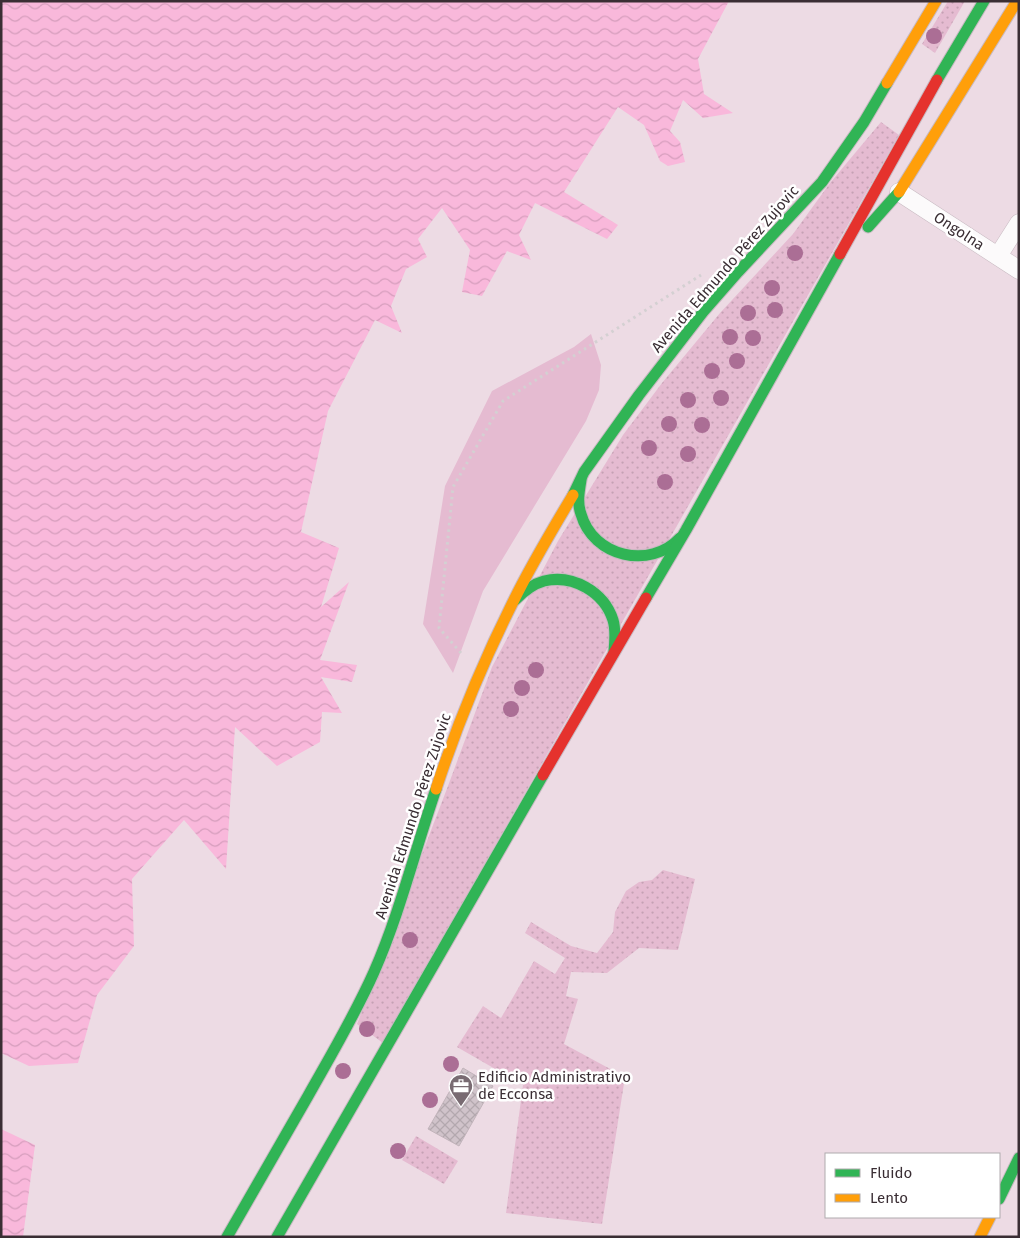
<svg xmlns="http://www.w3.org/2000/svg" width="1020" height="1238" font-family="'Fira Sans',sans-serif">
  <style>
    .grass { fill: url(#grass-dots) }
    .green { fill: #e5bbd1 }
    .water { fill: url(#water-waves) }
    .building { fill: url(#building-cross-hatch); stroke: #c2b4bb }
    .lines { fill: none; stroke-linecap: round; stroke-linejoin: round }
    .street-casing { stroke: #c8bac2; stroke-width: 19 }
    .fast-casing { stroke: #c8bac2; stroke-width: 13 }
    .slow-casing { stroke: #c8bac2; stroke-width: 13 }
    .jam-casing { stroke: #c8bac2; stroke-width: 13 }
    .path { stroke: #d4d0d2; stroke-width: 3; stroke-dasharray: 2.5 4; stroke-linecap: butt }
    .street { stroke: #fcfafb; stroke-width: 18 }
    .fast { stroke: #30b455; stroke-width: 11 }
    .slow { stroke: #ff9f0a; stroke-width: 11 }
    .jam { stroke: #e5322d; stroke-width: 11 }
    .tree { fill: #ab6e95 }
    .labels { text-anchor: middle; stroke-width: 5; stroke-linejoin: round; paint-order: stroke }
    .street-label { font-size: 15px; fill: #3a2e34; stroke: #fff }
    .poi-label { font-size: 15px; fill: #3a2e34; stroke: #fff; text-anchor: start }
  </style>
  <defs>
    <pattern id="grass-dots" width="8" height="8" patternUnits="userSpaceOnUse" patternTransform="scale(1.25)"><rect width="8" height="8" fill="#e5bbd1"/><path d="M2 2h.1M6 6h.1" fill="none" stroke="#c5a1b4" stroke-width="1.8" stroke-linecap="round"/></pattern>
    <pattern id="water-waves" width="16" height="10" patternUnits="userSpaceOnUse" patternTransform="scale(1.25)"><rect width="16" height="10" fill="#f9b8db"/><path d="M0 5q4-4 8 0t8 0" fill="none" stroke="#d69ebd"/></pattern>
    <pattern id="building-cross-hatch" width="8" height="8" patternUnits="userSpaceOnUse" patternTransform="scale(1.25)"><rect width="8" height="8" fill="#d0c3ca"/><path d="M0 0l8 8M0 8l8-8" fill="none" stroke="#b3a8ae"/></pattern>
  </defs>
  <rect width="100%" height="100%" fill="#eddbe4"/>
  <g class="grass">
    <path d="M948,1H965L935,53L922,44Z"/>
    <path d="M881,122L899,135L383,1043L357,1024L448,786L492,667L558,541L623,435L662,383L720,313L793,234L830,183Z"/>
    <path d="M663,870L695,879L678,950L639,948L607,973L571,972L566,996L578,999L564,1044L625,1077L602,1224L506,1213L523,1085L457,1047L483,1006L501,1018L534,961L555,974L565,958L525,933L531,922L571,946L597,953L613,932L615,912L626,891L639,882L652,880Z"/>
    <path d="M416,1136L458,1161L444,1184L402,1160Z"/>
  </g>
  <path class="green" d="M591,334L601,365L599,390L586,421L483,591L453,673L423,624L445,486L492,391L574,347Z"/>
  <g class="water">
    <path d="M1,1H729L698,59L704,94L733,113L703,118L683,100L670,131L680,142L685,162L668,166L660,161L644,125L618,107L564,192L618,225L607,239L535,203L519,235L531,260L507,251L482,296L462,292L470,250L442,208L418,239L427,257L406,269L391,306L402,333L375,320L328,411L301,532L339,548L321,607L349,582L320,660L357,665L352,682L321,677L342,713L322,712L320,742L277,766L235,727L226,869L184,820L132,879L134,946L97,995L78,1063L29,1066L1,1053Z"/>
    <path d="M1,1129L35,1145L23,1237H1Z"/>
  </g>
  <path class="building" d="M463,1068L493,1086L459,1146L428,1129Z"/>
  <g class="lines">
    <g class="street-casing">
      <g id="street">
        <path d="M899,192L1019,270"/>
        <path d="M998,256L1019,223"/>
      </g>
    </g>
    <g class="fast-casing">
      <g id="fast">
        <path d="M937,80L984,1"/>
        <path d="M868,227L899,192"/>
        <path d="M581,480C579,492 577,503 581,514C593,557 650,570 680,538"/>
        <path d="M573,495L584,472L639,395L703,312L738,272L822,182L864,122L887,83"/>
        <path d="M646,598L686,530L840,254"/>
        <path d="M515,600C523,592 533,584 544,581C573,574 604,592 613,620C616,630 615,641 614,651"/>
        <path d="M999,1199L1019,1158"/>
        <path d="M227,1237C254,1190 281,1143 308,1096C331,1055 355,1015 374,972C400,913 415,850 436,789"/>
        <path d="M277,1237L543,775"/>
      </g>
    </g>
    <g class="slow-casing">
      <g id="slow">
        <path d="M887,83L936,1"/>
        <path d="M899,192L1017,1"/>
        <path d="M436,789C457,725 483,662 513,602C531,565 552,530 573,495"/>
        <path d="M980,1237L990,1217"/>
      </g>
    </g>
    <g class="jam-casing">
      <g id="jam">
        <path d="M840,254L937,80"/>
        <path d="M543,775L646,598"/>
      </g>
    </g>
    <path class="path" d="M461,653L439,628L453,487L503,401L701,275"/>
    <use href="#street" class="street"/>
    <use href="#fast" class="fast"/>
    <use href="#slow" class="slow"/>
    <use href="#jam" class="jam"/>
  </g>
  <g class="tree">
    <circle cx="934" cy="36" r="8"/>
    <circle cx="795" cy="253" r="8"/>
    <circle cx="772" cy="288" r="8"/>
    <circle cx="775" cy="310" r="8"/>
    <circle cx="748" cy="313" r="8"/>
    <circle cx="730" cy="337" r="8"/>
    <circle cx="753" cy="338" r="8"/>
    <circle cx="737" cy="361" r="8"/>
    <circle cx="712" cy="371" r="8"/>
    <circle cx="721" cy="398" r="8"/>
    <circle cx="688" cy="400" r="8"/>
    <circle cx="669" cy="424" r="8"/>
    <circle cx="702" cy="425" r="8"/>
    <circle cx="649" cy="448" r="8"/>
    <circle cx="688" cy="454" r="8"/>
    <circle cx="665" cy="482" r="8"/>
    <circle cx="536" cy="670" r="8"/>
    <circle cx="522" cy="688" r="8"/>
    <circle cx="511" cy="709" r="8"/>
    <circle cx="410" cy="940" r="8"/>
    <circle cx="367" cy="1029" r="8"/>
    <circle cx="451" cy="1064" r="8"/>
    <circle cx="343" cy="1071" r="8"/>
    <circle cx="430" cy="1100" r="8"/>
    <circle cx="398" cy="1151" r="8"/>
  </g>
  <defs>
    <g id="office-pin" transform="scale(1.25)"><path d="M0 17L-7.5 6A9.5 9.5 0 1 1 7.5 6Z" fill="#796b72" stroke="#fff"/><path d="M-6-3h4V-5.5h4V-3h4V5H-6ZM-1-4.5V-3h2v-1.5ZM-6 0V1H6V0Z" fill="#fff"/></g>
  </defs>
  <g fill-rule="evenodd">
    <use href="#office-pin" x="461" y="1086"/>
  </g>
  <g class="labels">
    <g class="street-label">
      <text transform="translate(959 231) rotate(33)" y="5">Ongolna</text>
      <text transform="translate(725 269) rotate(-49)" y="5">Avenida Edmundo Pérez Zujovic</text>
      <text transform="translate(413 816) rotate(-72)" y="5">Avenida Edmundo Pérez Zujovic</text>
    </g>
    <g class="poi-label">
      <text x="478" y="1082">Edificio Administrativo<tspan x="478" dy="17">de Ecconsa</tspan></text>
    </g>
  </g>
  <rect width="1020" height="1238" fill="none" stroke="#3a2e34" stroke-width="5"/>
  <rect x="825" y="1153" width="175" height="65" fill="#ffffff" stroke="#b0abae"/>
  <rect x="835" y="1169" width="25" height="8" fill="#30b455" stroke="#b0abae"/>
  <text x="870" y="1178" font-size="15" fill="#3a2e34">Fluido</text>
  <rect x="835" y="1194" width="25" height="8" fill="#ff9f0a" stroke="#b0abae"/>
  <text x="870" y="1203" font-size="15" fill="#3a2e34">Lento</text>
</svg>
